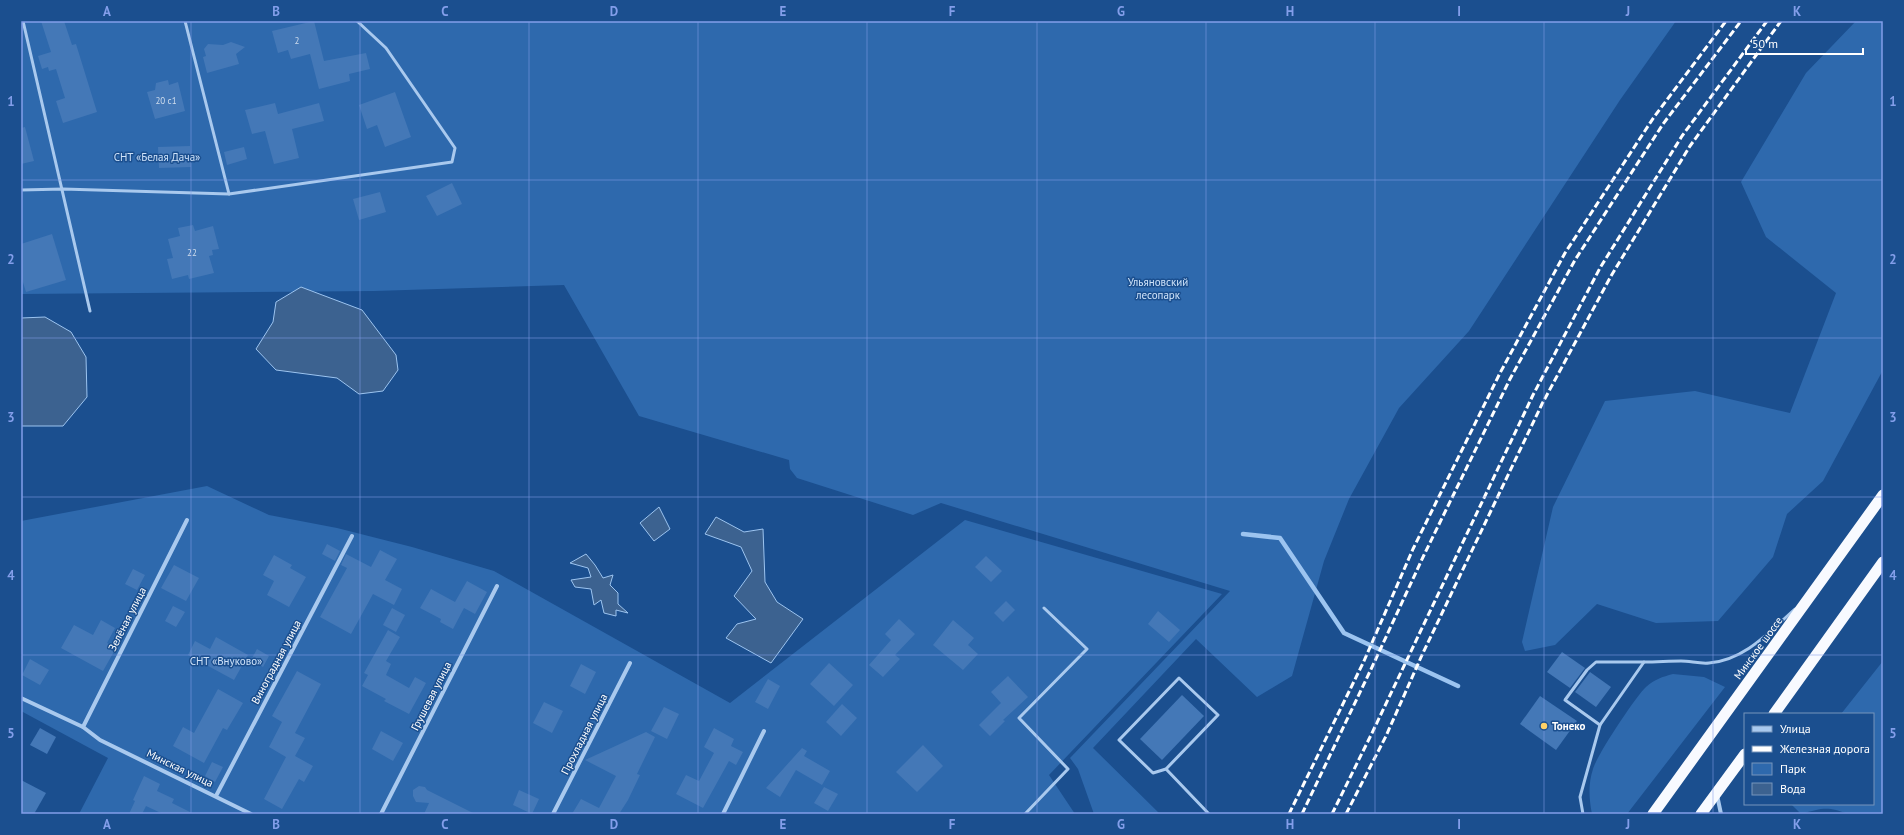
<svg xmlns="http://www.w3.org/2000/svg" width="1904" height="835" font-family="'PT Sans',sans-serif">
  <style>
    .green { fill: #2e69ad }
    .water { fill: #3c6290; stroke: #9cc4f0 }
    .lines { fill: none; stroke-linecap: round; stroke-linejoin: round }
    .stream { stroke: #9cc4f0; stroke-width: 4.5 }
    .building { fill: #4478b7 }
    .service { stroke: #a9c9ee; stroke-width: 3 }
    .minor { stroke: #a9c9ee; stroke-width: 4 }
    .trunk { stroke: #f8faff; stroke-width: 11 }
    .rail { stroke: #fff; stroke-width: 3; stroke-dasharray: 7 3; stroke-linecap: butt }
    .grid { fill: none; stroke: #839eea; stroke-width: 1; stroke-opacity: 0.55 }
    .poi-dot { fill: #ffd166; stroke: #1b4f8f; stroke-width: 1.5 }
    .labels { text-anchor: middle; stroke-width: 3; stroke-linejoin: round; paint-order: stroke }
    .number-label { font-size: 9px; fill: #d0dded }
    .park-label { font-size: 11px; fill: #cfe3fa; stroke: #1b4f8f }
    .street-label { font-size: 11px; fill: #fff; stroke: #1b4f8f }
    .poi-label { font-size: 11px; font-weight: bold; fill: #fff; stroke: #1b4f8f; text-anchor: start }
    .neatline { fill: none; stroke: #839eea; stroke-width: 1.5 }
    .grid-label { font-size: 13px; text-anchor: middle; font-weight: bold; fill: #839eea }
  </style>
  <rect width="100%" height="100%" fill="#1b4f8f"/>
  <g class="green">
    <path d="M21,21H1676L1620,100L1469,331L1399,408L1349,499L1324,561L1292,676L1257,697L1196,639L1093,748L1160,814H1094L1078,769L1070,758L1230,591L941,503L913,515L797,478L790,469L789,460L639,416L564,285L374,291L21,294Z"/>
    <path d="M1856,21H1883V370L1823,481L1787,514L1773,557L1718,621L1656,623L1597,604L1555,645L1525,651L1522,642L1553,507L1605,401L1695,391L1790,413L1836,293L1766,237L1741,182L1806,73Z"/>
    <path d="M207,486L269,515L337,528L412,547L494,571L730,703L965,520L1222,594L1049,775L1075,814H79L108,758L21,711V521Z"/>
    <path d="M1883,661V814C1874,814 1855,816 1848,814C1828,806 1822,808 1801,814L1791,804H1873V714H1841Z"/>
    <path d="M1673,674L1704,677L1725,687L1627,814H1592C1589,799 1588,784 1593,769C1597,755 1636,696 1646,687C1655,679 1662,677 1673,674Z"/>
  </g>
  <g class="water">
    <path d="M301,287L362,310L396,355L398,370L383,391L359,394L337,378L276,370L256,349L273,322L276,302Z"/>
    <path d="M45,317L71,332L86,357L87,397L63,426H21V318Z"/>
    <path d="M659,507L670,529L654,541L640,523Z"/>
    <path d="M716,517L744,532L763,529L765,582L777,602L803,619L771,663L726,638L737,624L756,619L734,596L752,571L741,547L705,534Z"/>
    <path d="M586,554L595,565L603,578L613,575L610,585L618,593V604L628,613L616,610V616L604,613L601,600L594,605L591,589L575,587L571,580L591,577L588,568L570,563Z"/>
  </g>
  <g class="lines">
    <path class="stream" d="M1243,534L1280,538L1344,633L1458,686"/>
  </g>
  <g class="building">
    <path d="M41,21H64L72,45L76,44L97,112L63,123L56,101L65,98L56,69L49,71L48,67L42,69L38,56L51,52Z"/>
    <path d="M314,21L324,61L366,53L370,69L349,74L350,81L319,89L310,54L291,59L288,50L278,53L272,31Z"/>
    <path d="M231,42L245,47L236,54L239,64L207,73L203,57L206,56L204,49L208,44L223,45Z"/>
    <path d="M168,80L169,85L178,82L185,111L155,119L147,92L155,90L156,83Z"/>
    <path d="M395,92L411,137L385,147L377,125L367,129L359,105Z"/>
    <path d="M275,103L278,114L319,103L324,121L292,129L299,158L274,164L265,131L252,134L245,110Z"/>
    <path d="M25,127L34,161L21,164V128Z"/>
    <path d="M190,146L191,167L159,168L158,147Z"/>
    <path d="M244,147L247,159L227,165L224,152Z"/>
    <path d="M452,183L462,204L437,216L426,196Z"/>
    <path d="M380,192L386,212L359,220L353,199Z"/>
    <path d="M193,225L195,231L213,226L219,249L212,250L213,255L209,256L214,273L189,279L188,275L172,279L167,259L173,258L168,239L180,236L178,228Z"/>
    <path d="M52,234L66,280L26,292L21,276V244Z"/>
    <path d="M327,544L340,551L335,561L322,554Z"/>
    <path d="M380,550L397,559L385,580L402,589L394,605L373,594L351,634L320,617L347,568L341,565L346,554L371,567Z"/>
    <path d="M274,555L292,565L290,568L306,577L289,607L267,595L274,581L263,575Z"/>
    <path d="M986,556L1002,571L991,582L975,567Z"/>
    <path d="M174,565L199,578L186,601L161,588Z"/>
    <path d="M133,569L145,575L137,590L125,584Z"/>
    <path d="M467,581L487,592L475,614L464,608L453,629L440,622L441,619L420,608L431,589L455,602Z"/>
    <path d="M1006,601L1015,610L1003,622L994,613Z"/>
    <path d="M173,606L185,612L176,627L165,621Z"/>
    <path d="M392,608L405,615L396,632L383,625Z"/>
    <path d="M1158,611L1180,630L1169,642L1148,624Z"/>
    <path d="M899,619L915,634L895,655L900,659L883,677L869,665L891,640L885,634Z"/>
    <path d="M101,620L115,628L107,643L116,648L103,671L61,648L74,625L93,635Z"/>
    <path d="M953,620L974,638L968,645L978,654L963,670L933,645Z"/>
    <path d="M388,630L400,637L386,661L391,664L386,675L409,688L415,677L426,683L409,714L384,701L386,699L362,686L368,675L364,673Z"/>
    <path d="M216,637L248,655L234,680L188,655L195,641L210,649Z"/>
    <path d="M257,649L269,656L263,667L251,660Z"/>
    <path d="M1562,652L1585,668L1570,688L1547,672Z"/>
    <path d="M30,659L49,670L40,685L22,675Z"/>
    <path d="M829,663L853,685L834,706L810,684Z"/>
    <path d="M581,664L596,672L585,694L570,686Z"/>
    <path d="M297,671L321,684L295,733L305,738L295,756L313,766L304,782L299,779L282,809L264,799L286,757L269,747L282,722L272,716Z"/>
    <path d="M1590,672L1611,687L1596,707L1575,692Z"/>
    <path d="M1008,676L1028,697L1003,720L1005,721L990,736L979,725L1001,703L991,692Z"/>
    <path d="M768,679L780,686L768,709L755,702Z"/>
    <path d="M218,689L243,703L227,730L223,728L204,763L173,746L183,727L194,733Z"/>
    <path d="M1182,695L1204,716L1162,760L1140,739Z"/>
    <path d="M1540,696L1577,721L1556,750L1520,724Z"/>
    <path d="M544,702L563,711L552,733L533,723Z"/>
    <path d="M842,704L857,718L841,736L826,722Z"/>
    <path d="M664,707L679,714L667,739L651,731Z"/>
    <path d="M40,728L56,737L47,754L30,745Z"/>
    <path d="M714,728L734,739L731,746L743,752L736,765L729,761L703,808L676,794L686,775L699,781L714,753L704,747Z"/>
    <path d="M381,731L403,743L393,761L372,749Z"/>
    <path d="M646,732L655,737L637,774L640,775L628,800L619,814H572L581,799L599,808L616,776L585,760Z"/>
    <path d="M923,745L943,766L917,792L896,772Z"/>
    <path d="M802,748L807,751L804,756L830,771L822,785L796,770L780,797L766,788Z"/>
    <path d="M212,762L223,767L215,782L205,776Z"/>
    <path d="M144,776L160,784L157,791L174,799L172,803L194,814H163L146,806L142,814H129L135,801L133,800Z"/>
    <path d="M21,780L46,793L34,814H21Z"/>
    <path d="M419,786L425,787L427,790L475,814H424L429,803L416,802L413,796V790Z"/>
    <path d="M824,787L838,794L828,811L814,803Z"/>
    <path d="M519,790L539,799L532,814L513,805Z"/>
  </g>
  <g class="lines">
    <g class="service">
      <path d="M23,21L90,311"/>
      <path d="M185,21L229,194"/>
      <path d="M21,190L63,189L229,194L452,162L455,148L386,48L357,21"/>
      <path d="M1179,678L1218,715L1166,769L1153,773L1119,740Z"/>
      <path d="M1600,725L1565,700L1587,670L1596,662H1644"/>
      <path d="M1166,769L1209,814"/>
      <path d="M1025,814L1068,769L1019,718L1087,649L1044,608"/>
      <path d="M1583,814L1580,797L1600,725L1644,662C1657,662 1669,661 1681,661C1690,661 1700,664 1709,663C1745,660 1769,632 1795,609"/>
    </g>
    <g class="minor">
      <path d="M21,698L83,727L100,740L251,814"/>
      <path d="M83,727L187,520"/>
      <path d="M1717,795L1721,814"/>
      <path d="M216,796L352,536"/>
      <path d="M381,814L497,586"/>
      <path d="M553,814L630,663"/>
      <path d="M723,814L764,731"/>
    </g>
    <g class="trunk">
      <path d="M1774,714L1883,562"/>
      <path d="M1653,814L1883,495"/>
      <path d="M1701,814L1745,754"/>
    </g>
    <g class="rail">
      <path d="M1289,814L1364,661L1413,549L1500,373L1565,253L1654,117L1726,21"/>
      <path d="M1302,814L1373,665L1424,555L1510,379L1575,260L1663,124L1741,21"/>
      <path d="M1332,814L1373,731L1533,395L1600,268L1682,136L1767,21"/>
      <path d="M1346,814L1386,736L1422,655L1542,404L1611,276L1690,146L1781,21"/>
    </g>
  </g>
  <path class="grid" d="M191,21V814M360,21V814M529,21V814M698,21V814M867,21V814M1037,21V814M1206,21V814M1375,21V814M1544,21V814M1713,21V814M21,180H1883M21,338H1883M21,497H1883M21,655H1883"/>
  <circle class="poi-dot" cx="1544" cy="726" r="4"/>
  <g class="labels">
    <g class="number-label">
      <text x="297" y="44">2</text>
      <text x="166" y="104">20 с1</text>
      <text x="192" y="256">22</text>
    </g>
    <g class="park-label">
      <text x="157" y="161">СНТ «Белая Дача»</text>
      <text x="1158" y="286">Ульяновский<tspan x="1158" dy="13">лесопарк</tspan></text>
      <text x="226" y="665">СНТ «Внуково»</text>
    </g>
    <g class="street-label">
      <text transform="translate(127 619) rotate(-63)" y="4">Зелёная улица</text>
      <text transform="translate(1758 648) rotate(-54)" y="4">Минское шоссе</text>
      <text transform="translate(276 662) rotate(-62)" y="4">Виноградная улица</text>
      <text transform="translate(431 696) rotate(-63)" y="4">Грушевая улица</text>
      <text transform="translate(584 734) rotate(-63)" y="4">Прохладная улица</text>
      <text transform="translate(180 768) rotate(26)" y="4">Минская улица</text>
    </g>
    <g class="poi-label">
      <text x="1552" y="730">Тонеко</text>
    </g>
  </g>
  <rect width="1904" height="835" fill="none" stroke="#1b4f8f" stroke-width="44"/>
  <rect x="1744" y="713" width="130" height="92" fill="#1b4f8f" stroke="#7695bc"/>
  <rect x="1752" y="726" width="20" height="6" fill="#a9c9ee" stroke="#7695bc"/>
  <text x="1780" y="733" font-size="12" fill="#ffffff">Улица</text>
  <rect x="1752" y="746" width="20" height="6" fill="#ffffff" stroke="#7695bc"/>
  <text x="1780" y="753" font-size="12" fill="#ffffff">Железная дорога</text>
  <rect x="1752" y="763" width="20" height="12" fill="#2e69ad" stroke="#7695bc"/>
  <text x="1780" y="773" font-size="12" fill="#ffffff">Парк</text>
  <rect x="1752" y="783" width="20" height="12" fill="#3c6290" stroke="#7695bc"/>
  <text x="1780" y="793" font-size="12" fill="#ffffff">Вода</text>
  <path d="M1746 48v6h117v-6" fill="none" stroke="#ffffff" stroke-width="2"/>
  <text x="1752" y="48" font-size="12" fill="#ffffff" stroke="#1b4f8f" stroke-width="3" paint-order="stroke">50 m</text>
  <rect x="22" y="22" width="1860" height="791" class="neatline"/>
  <g class="grid-label">
    <text x="107" y="16">A</text>
    <text x="276" y="16">B</text>
    <text x="445" y="16">C</text>
    <text x="614" y="16">D</text>
    <text x="783" y="16">E</text>
    <text x="952" y="16">F</text>
    <text x="1121" y="16">G</text>
    <text x="1290" y="16">H</text>
    <text x="1459" y="16">I</text>
    <text x="1628" y="16">J</text>
    <text x="1797" y="16">K</text>
    <text x="11" y="106">1</text>
    <text x="1893" y="106">1</text>
    <text x="11" y="264">2</text>
    <text x="1893" y="264">2</text>
    <text x="11" y="422">3</text>
    <text x="1893" y="422">3</text>
    <text x="11" y="580">4</text>
    <text x="1893" y="580">4</text>
    <text x="11" y="738">5</text>
    <text x="1893" y="738">5</text>
    <text x="107" y="829">A</text>
    <text x="276" y="829">B</text>
    <text x="445" y="829">C</text>
    <text x="614" y="829">D</text>
    <text x="783" y="829">E</text>
    <text x="952" y="829">F</text>
    <text x="1121" y="829">G</text>
    <text x="1290" y="829">H</text>
    <text x="1459" y="829">I</text>
    <text x="1628" y="829">J</text>
    <text x="1797" y="829">K</text>
  </g>
</svg>
